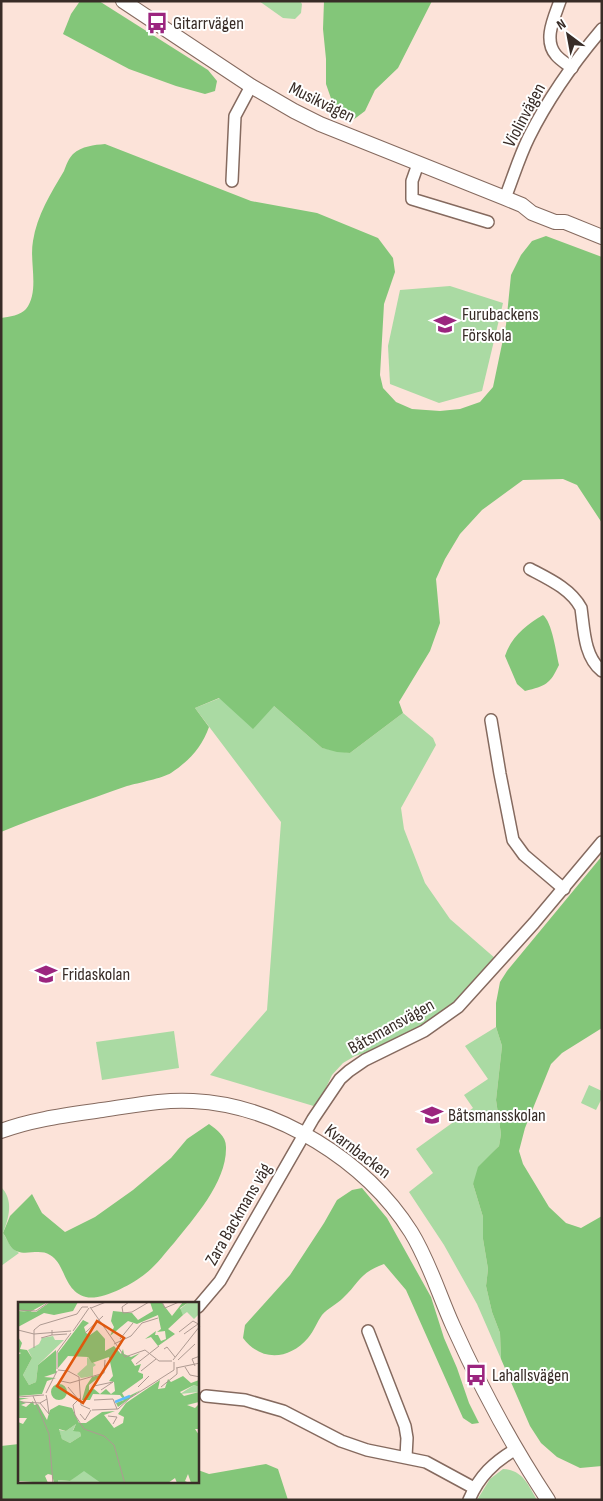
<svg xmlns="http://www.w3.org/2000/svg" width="603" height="1501" font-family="'Sofia Sans Condensed',sans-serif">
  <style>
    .green { fill: #aadaa3 }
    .forest { fill: #83c679 }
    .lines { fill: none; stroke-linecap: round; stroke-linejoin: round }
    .minor-casing { stroke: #856a5f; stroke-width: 14 }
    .tertiary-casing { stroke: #856a5f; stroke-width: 16 }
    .minor { stroke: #fff; stroke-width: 11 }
    .tertiary { stroke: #fff; stroke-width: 14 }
    .labels { text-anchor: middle; stroke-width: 4; stroke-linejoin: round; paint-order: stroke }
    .poi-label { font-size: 18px; fill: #382c27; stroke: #fff; text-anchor: start }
    .street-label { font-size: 18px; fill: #382c27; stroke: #fff }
    .inset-river { fill: none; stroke: #5fbcfb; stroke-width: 2.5 }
    .inset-road { fill: none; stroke: #ae9a92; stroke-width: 1 }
    .view { fill: #df570d; fill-opacity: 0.15; stroke: #df570d; stroke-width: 2.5 }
    .inset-edge { fill: none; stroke: #382c27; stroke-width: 2.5 }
  </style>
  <rect width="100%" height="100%" fill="#fce3d9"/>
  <g class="green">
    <path d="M259,1H300L302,4L301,13L295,19L283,18Z"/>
    <path d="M450,286L503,303L482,391L439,403L390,384L388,346L400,290Z"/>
    <path d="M220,698L274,706L322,748L350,753L403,713L433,738L436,745L401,808L404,829L425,883L450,919L496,959L459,998L433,1021L374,1050L355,1056L343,1063L332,1075L317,1107L210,1075L267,1010L281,822L195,708Z"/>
    <path d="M496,1027L502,1046L496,1100L501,1134L499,1146L489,1157L473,1184L483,1217V1239L488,1269L486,1286L492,1312L500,1333L501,1359L477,1304L444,1245L409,1192L433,1173L416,1149L473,1108L464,1095L488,1079L465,1046Z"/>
    <path d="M174,1031L179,1068L102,1080L96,1042Z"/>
    <path d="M589,1085L602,1091V1098L596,1110L581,1103Z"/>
    <path d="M1,1187C14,1200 9,1218 3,1233L11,1247L19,1253L1,1266Z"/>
    <path d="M503,1469C523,1470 528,1485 537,1500H477L490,1479Z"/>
  </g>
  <g class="forest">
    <path d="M80,1H99L208,70L217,81L215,91L205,94L176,86L129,69L63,34L71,14Z"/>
    <path d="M324,1H432L398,68L375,90L365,111L353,120L343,117L335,110L326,84V59L323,29Z"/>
    <path d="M105,144L251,201L317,213L378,238L393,258L395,272L384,304L380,375L383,388L396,402L412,409L440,411L460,409L480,402L493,387L506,325L511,275L521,255L532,241L546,236L602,257V523L577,485L563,479L523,480L482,510L460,534L445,559L436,579L440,623L430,651L399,702L403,713L350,753L337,752L322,748L274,706L253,729L219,698L195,708L209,727C202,747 189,761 171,773C163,778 138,783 127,786C85,801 42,815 1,832V318C9,317 21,315 26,309C40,291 29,262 33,241C37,215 51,193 64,171C66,165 69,158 73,154C82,146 94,145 105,144Z"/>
    <path d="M543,615C552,622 556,652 559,665C550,684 546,686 525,691L517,684L505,656C511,637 526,625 543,615Z"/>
    <path d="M602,856V1028L562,1053L551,1064L525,1128L519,1151L523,1164L549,1207L566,1223L581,1228L602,1216V1466L580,1468L557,1457L541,1443L530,1426L501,1359L500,1333L492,1312L486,1286L488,1269L483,1239V1217L473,1184L478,1167L499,1146L501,1134L496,1100L502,1046L496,1027V1003L500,982L507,971Z"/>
    <path d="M209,1124C217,1130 226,1136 226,1147C227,1182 194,1218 174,1243C165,1253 156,1266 145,1274C133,1284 101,1301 86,1297C63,1291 66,1264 50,1255C38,1247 21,1259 11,1247C8,1243 6,1237 3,1233L10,1216L32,1194L42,1213L65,1232L95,1217L133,1190L171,1158L187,1139Z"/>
    <path d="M362,1188L387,1218L431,1297L444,1338L457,1368L469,1403L479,1423L472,1424L463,1418L406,1290L384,1264C359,1273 360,1282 343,1298C337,1304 328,1308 322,1315C317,1322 314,1331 308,1338C289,1360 261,1362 243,1338L245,1325L290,1275L324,1223L337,1200L352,1190Z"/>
    <path d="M19,1444V1482H198V1470L209,1474L266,1464L278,1469L288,1500H1V1446Z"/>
  </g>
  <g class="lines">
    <g class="minor-casing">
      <g id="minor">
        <path d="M560,1C554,18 543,40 556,55C560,60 567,64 572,68"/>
        <path d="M418,164L412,181V199L488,222"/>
        <path d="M232,181L235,116L251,86"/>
        <path d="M505,198C513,178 519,157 529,137C548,99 574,62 602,29"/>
        <path d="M530,569C549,579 571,589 581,608C584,629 584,657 602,671"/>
        <path d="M491,720L500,774L513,840L524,855L564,889"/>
        <path d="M198,1307L220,1281L313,1119L340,1079L349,1071L365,1060L424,1031L458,1007L534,923L602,842"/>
        <path d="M368,1331L405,1426L407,1438L406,1457"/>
        <path d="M206,1396L245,1400L283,1411L341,1441L367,1450L426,1462L474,1488"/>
        <path d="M469,1500C479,1476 494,1462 516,1449"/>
      </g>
    </g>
    <g class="tertiary-casing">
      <g id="tertiary">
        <path d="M123,1L251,86L294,111L320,124L505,198L522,205L532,213L555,222H565L602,237"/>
        <path d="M1,1131C33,1119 68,1115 102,1110C132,1106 162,1099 193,1101C277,1105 366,1161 411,1232C429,1261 439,1295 453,1326C480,1386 511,1444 548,1500"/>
      </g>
    </g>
    <use href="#minor" class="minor"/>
    <use href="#tertiary" class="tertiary"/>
  </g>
  <defs>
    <g id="bus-bare" transform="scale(1.725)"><path d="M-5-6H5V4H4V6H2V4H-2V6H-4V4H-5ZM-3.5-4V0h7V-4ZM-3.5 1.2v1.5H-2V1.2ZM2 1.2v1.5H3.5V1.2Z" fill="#9b257f" stroke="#fff" stroke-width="2.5" paint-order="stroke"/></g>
    <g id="school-bare" transform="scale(1.725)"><path d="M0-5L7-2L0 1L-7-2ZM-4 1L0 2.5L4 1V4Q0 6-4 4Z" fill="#9b257f" stroke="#fff" stroke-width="2.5" paint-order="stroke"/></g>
  </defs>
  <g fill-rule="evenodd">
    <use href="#bus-bare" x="157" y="23"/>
    <use href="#school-bare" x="445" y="324"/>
    <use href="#school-bare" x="46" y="974"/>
    <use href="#school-bare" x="432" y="1115"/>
    <use href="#bus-bare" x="476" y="1375"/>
  </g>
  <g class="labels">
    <g class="poi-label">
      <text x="173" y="29">Gitarrvägen</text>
      <text x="462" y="320">Furubackens<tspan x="462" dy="21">Förskola</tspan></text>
      <text x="62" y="980">Fridaskolan</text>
      <text x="448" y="1121">Båtsmansskolan</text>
      <text x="492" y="1381">Lahallsvägen</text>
    </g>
    <g class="street-label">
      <text transform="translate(322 102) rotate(26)" y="6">Musikvägen</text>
      <text transform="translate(524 115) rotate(-62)" y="6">Violinvägen</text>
      <text transform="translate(391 1026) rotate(-29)" y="6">Båtsmansvägen</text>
      <text transform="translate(358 1151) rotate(37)" y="6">Kvarnbacken</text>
      <text transform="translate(238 1214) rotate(-60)" y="6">Zara Backmans väg</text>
    </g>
  </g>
  <g transform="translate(18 1302)">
    <rect width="181" height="181" fill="#fce3d9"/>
    <path d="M171,0H180L181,12L176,17L169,10L165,13L162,7ZM35,34L37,38H46L20,63L18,80L11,83L5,73L14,56L10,48L21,42L24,36ZM69,55L78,63L75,65V74L63,76L59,72L69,63ZM176,83L181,85V90L162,92ZM58,122L55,128L62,130L63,134L52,141L44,137L41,128L48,129ZM64,169H70L83,181H40L39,178L52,179Z" fill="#aadaa3"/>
    <path d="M0,0H30L12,10L0,8ZM32,0H60L55,9L36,13L26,11L0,25V9L18,10ZM132,0L144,1L154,14L165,0H171L162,6L165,13L150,27L157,32L140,44L133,35L127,37L138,29L137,33H140L143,39L148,37L147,29L139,30L143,27L140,13L119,22L110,19L92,34L96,25L93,19L95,9L114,11L120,18L135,9ZM65,18L71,21L66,25L68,31L72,33L79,28L87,37V49L96,44L103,52L105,47L106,52L113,55L122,51L113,58L117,64L123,62L120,70L125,72V76L104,91L107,96L123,88L100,105L98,101L106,98L102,93L75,92L72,98H64L68,84L74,75L85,72L71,83V88L76,87L82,92L88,87L93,92L97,89L96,80L91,79L95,74L91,55L74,61L70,55L50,54L40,66V51ZM0,35L4,41L2,47L9,48L14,56L5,73L11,83L18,80L20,63L38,48V71L26,75L38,76L29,79L24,92L0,94V53L3,51L0,50ZM165,74L173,81L181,78V85L176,83L162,90L166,94L181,90V100L169,103L177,106L181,102V127H177L181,133V181H173L170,172L167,179L171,181H159L157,176L150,181H83L66,169L52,179L40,178V181H36L34,173L30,172L27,174L30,181L0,179V120L5,122L9,116H0V96H11L1,98L8,101L3,103L8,105L15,99L16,103L20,102L29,118L32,108L41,103L54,106L61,121H68L84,110L97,109L86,113L96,126L105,121L106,115L100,112L108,101L142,78L140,87L147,86L150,77L153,80ZM58,122L55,129L62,130L63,134L52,141L44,137L41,127L48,129ZM33 90a8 8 0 1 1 16 0a8 8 0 1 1-16 0Z" fill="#83c679" fill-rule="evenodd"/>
    <path class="inset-river" d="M97,100L112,94"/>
    <path class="inset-road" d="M111,0L104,5L105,11L114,10L131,0M144,0L147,6L161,0M72,5L107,55L127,48L141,59H154M73,6L88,0M0,8L18,9L31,0M0,28L16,32L53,29M55,29L71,6M161,30L175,19L182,23M67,31L85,14M166,32L180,22M34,33L49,32M23,36L34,33V28M102,37L115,21M96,42L113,34L124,21L140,16M16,46V28L22,23L59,12L64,5H70M146,47L149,45L157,55M155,58L182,24M160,58L177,42M118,62L141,44M177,64L174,57L182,54M167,65L172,73L182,75M158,66L182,61M39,67V50L53,31M40,68L50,69L61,75L63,103L72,107M123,69L138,57M43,79L52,81L86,71L87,58M76,84L95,80L83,88M50,85L60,97M120,85L131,74M143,85L159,72V66M28,91L39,69M15,94L31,132L35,182M0,95L26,93M62,96L55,103L57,113L66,127L86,134L96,143L107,182M76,98L95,97L99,107M3,100L22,101L29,97L28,93M22,101L31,112L29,97M100,107L112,96L156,68V60M74,108L100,107M62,112L67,118L73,108M90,114L99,115L95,122"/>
    <path class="view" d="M79,19L106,36L65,101L39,84Z"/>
    <rect width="181" height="181" class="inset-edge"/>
  </g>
  <rect width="603" height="1501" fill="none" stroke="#382c27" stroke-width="5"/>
  <g transform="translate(568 35) rotate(328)" stroke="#ffffff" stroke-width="4" paint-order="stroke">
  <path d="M0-4L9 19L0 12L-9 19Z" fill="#382c27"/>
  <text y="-8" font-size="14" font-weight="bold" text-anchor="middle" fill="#382c27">N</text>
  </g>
</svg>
